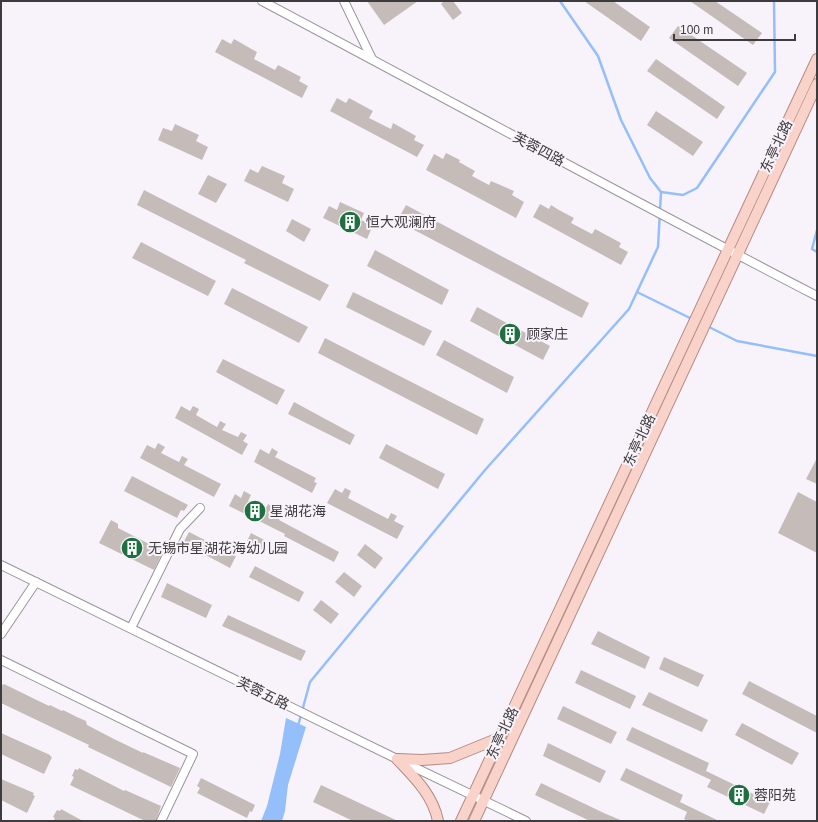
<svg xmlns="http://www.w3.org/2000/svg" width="818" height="822" font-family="Arial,'Noto Sans SC',sans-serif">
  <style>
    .water { fill: #94bffa }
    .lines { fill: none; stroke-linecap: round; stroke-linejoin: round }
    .stream { stroke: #94bffa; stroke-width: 2.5 }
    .building { fill: #c5bcb9 }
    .minor-casing { stroke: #9a959c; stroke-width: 10 }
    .major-casing { stroke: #b58b82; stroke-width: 12 }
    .minor { stroke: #fff; stroke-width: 8 }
    .major { stroke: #f9d3ca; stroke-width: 10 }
    .labels { text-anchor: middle; stroke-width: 4; stroke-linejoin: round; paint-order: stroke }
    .street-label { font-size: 14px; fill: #3e3b3e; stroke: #f8f3fa }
    .poi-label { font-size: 14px; fill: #3e3b3e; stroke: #f8f3fa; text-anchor: start }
  </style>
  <rect width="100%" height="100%" fill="#f8f3fa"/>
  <path class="water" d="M286,718L306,727L288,785L285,811L282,821H261L267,806L280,754Z"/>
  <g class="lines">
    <g class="stream">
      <path d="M560,1L598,56L621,120L650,178L661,192"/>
      <path d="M817,230L812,249L817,252"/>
      <path d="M637,292L692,319"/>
      <path d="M707,326L737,341L817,356"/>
      <path d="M298,726L310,682L485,470L629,309L658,247L661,192L683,195L697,188L775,72L774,1"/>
    </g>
  </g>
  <g class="building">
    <path d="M367,1H418L384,25Z"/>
    <path d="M444,1H453L462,13L453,20L441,4Z"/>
    <path d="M584,1H613L650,27L641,41Z"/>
    <path d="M690,1H715L762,33L753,45Z"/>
    <path d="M678,26L747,73L738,86L669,38Z"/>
    <path d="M222,39L231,44L234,39L257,52L254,59L275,70L278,65L301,77L299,81L308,86L302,98L215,52Z"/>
    <path d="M656,59L725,107L717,119L647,71Z"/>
    <path d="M337,98L346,103L349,98L373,111L369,118L391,129L393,123L416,136L414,140L424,145L417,157L330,111Z"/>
    <path d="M656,111L703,142L693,156L647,125Z"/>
    <path d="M175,124L199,135L196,141L208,147L202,160L158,140L163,128L172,131Z"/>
    <path d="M446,153L460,160L459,162L475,171L472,176L489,185L491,181L514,191L512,195L524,202L516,218L426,170L434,154L443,159Z"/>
    <path d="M262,166L285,176L282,183L294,189L288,202L244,181L250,169L258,173Z"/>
    <path d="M208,175L227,184L216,203L198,194Z"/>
    <path d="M144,190L329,285L320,301L244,263L246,260L137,205Z"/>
    <path d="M340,202L364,213L361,220L373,225L367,239L323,218L329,206L337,210Z"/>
    <path d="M540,204L549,209L551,205L559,210L574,218L571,223L592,234L595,229L621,243L619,247L628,252L621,265L533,217Z"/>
    <path d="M406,205L589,303L582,318L397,221Z"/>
    <path d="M292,219L311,229L304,242L286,231Z"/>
    <path d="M141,242L216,281L208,296L132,258Z"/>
    <path d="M375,250L449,290L442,305L367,266Z"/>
    <path d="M232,288L308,327L299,343L224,304Z"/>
    <path d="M353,292L432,331L424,346L346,307Z"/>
    <path d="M477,307L550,346L543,360L470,321Z"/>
    <path d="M325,338L484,419L477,435L318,353Z"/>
    <path d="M444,340L514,377L507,393L436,355Z"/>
    <path d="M223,359L285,390L277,405L216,372Z"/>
    <path d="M294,402L355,435L350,445L288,414Z"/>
    <path d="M181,406L190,411L193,406L199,409L196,415L217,427L220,421L226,424L222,430L238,437L241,432L247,435L243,441L248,444L242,455L175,418Z"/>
    <path d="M158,443L165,447L161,453L179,462L182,456L188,459L184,465L221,484L214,497L140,458L147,445L155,449Z"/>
    <path d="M386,444L445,474L438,489L379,458Z"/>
    <path d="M272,448L278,452L275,457L316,478L314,482L317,483L312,493L254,462L260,449L269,454Z"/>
    <path d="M817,458V484L806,479Z"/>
    <path d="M132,476L188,505L184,511L181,510L177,518L124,491Z"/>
    <path d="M345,488L351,491L348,498L388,519L391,513L397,516L394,521L404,526L397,539L327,503L335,489L342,493Z"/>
    <path d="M244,491L251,495L248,501L265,510L268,504L273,507L270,513L280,518L279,520L339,552L334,562L284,536L285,534L229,506L235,494L241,498Z"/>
    <path d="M798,492L817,502V553L778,533Z"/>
    <path d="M111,520L118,524V528L163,551L154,570L99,543Z"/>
    <path d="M189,532L236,556L230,568L183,543Z"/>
    <path d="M251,533L266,541L262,549L260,548L257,554L247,549L250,543L247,541Z"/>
    <path d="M365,544L383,558L375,569L357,555Z"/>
    <path d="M255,566L304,592L299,602L249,577Z"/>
    <path d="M344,572L362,586L354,597L335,582Z"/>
    <path d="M167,583L212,605L206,618L161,597Z"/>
    <path d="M321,600L339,614L331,624L313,610Z"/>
    <path d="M228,615L306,651L301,661L222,626Z"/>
    <path d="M598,631L650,657L645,669L591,644Z"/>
    <path d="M664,657L704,675L698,687L659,669Z"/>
    <path d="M581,670L636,696L630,709L575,683Z"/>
    <path d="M749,681L817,716V733L742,694Z"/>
    <path d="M1,684L3,685L4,684L49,706L50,705L62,711L63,710L77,717L86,721L87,725L114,739L143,753V752L180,768L171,787L88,747L89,745L1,703Z"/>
    <path d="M649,692L708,720L702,732L642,705Z"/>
    <path d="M563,706L617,732L611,744L557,719Z"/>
    <path d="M742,723L799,753L792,765L735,735Z"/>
    <path d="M632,727L709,763L706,771L770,802L764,814L707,787L711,780L626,740Z"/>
    <path d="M1,733L50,755V756L52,757L44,774L1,754Z"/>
    <path d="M548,743L606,771L600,783L543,756Z"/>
    <path d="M79,768L124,791L125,790L161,806L156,821H145L70,785L74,777L72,776L75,769L78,770Z"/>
    <path d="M626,768L683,795L680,802L719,821H688L684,819L687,812L620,780Z"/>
    <path d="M201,778L255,805L252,812L250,811L247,818L197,793L200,788L197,786Z"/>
    <path d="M1,779L34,793L33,795L35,796L27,813L1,800Z"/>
    <path d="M541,783L606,814L623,821H590L535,795Z"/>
    <path d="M321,785L398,821H353L313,802Z"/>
    <path d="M61,809L83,821H53L55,818L53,817L57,810L60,811Z"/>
  </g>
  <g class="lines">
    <g class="minor-casing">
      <g id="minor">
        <path d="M262,1C447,99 631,200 817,296"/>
        <path d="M344,1L372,59"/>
        <path d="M1,565L397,759L526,821"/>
        <path d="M131,628L180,529L200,508"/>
        <path d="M1,634L36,582"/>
        <path d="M1,660L193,754L161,821"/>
      </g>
    </g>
    <g class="major-casing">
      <g id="major">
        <path d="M397,759L422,760L450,758L499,738"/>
        <path d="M397,759C414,777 433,795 438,821"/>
        <path d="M461,821L817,59"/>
        <path d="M474,821L817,84"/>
      </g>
    </g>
    <use href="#minor" class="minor"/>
    <use href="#major" class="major"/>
  </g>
  <defs>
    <g id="building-disc" transform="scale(1.15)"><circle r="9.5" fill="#1f7041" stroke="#f8f3fa"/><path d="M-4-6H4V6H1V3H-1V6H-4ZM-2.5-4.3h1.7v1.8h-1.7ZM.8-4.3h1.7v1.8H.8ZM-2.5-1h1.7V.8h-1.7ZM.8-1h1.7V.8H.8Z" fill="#fff"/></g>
  </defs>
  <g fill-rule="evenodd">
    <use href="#building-disc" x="350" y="222"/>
    <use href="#building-disc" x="510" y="334"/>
    <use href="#building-disc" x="255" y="511"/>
    <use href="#building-disc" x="132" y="548"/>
    <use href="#building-disc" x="739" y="795"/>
  </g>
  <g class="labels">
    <g class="street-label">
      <text transform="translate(776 146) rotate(-65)" y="5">东亭北路</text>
      <text transform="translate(539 149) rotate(28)" y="5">芙蓉四路</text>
      <text transform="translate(639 440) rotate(-65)" y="5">东亭北路</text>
      <text transform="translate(263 693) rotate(26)" y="5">芙蓉五路</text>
      <text transform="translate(502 733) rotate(-65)" y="5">东亭北路</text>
    </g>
    <g class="poi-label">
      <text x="366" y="227">恒大观澜府</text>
      <text x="526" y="339">顾家庄</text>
      <text x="270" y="516">星湖花海</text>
      <text x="148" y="553">无锡市星湖花海幼儿园</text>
      <text x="754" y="800">蓉阳苑</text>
    </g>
  </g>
  <rect width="818" height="822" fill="none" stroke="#3e3b3e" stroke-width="4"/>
  <path d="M674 34v6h121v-6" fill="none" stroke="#3e3b3e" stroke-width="2"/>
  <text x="680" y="34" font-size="12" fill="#3e3b3e" stroke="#f8f3fa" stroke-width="3" paint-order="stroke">100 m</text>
</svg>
